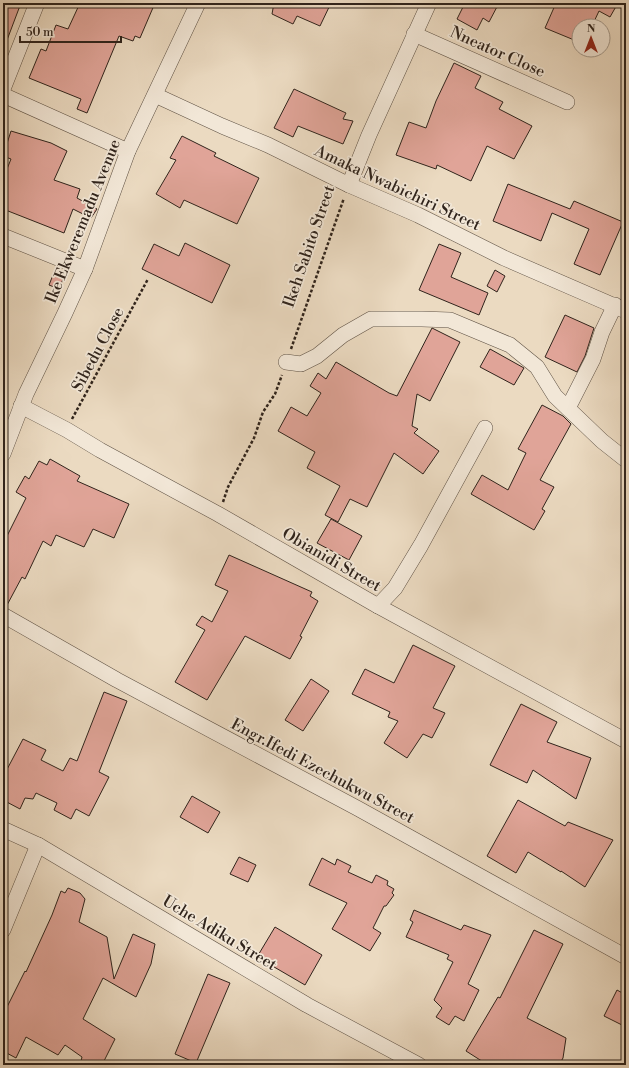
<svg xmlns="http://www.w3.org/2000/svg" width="629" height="1068" font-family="'Libre Bodoni',serif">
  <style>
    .building { fill: #e0a498; stroke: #30241c }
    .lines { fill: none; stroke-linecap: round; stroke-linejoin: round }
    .street-casing { stroke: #5f5245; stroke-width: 16 }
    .path { stroke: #30241c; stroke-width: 2.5; stroke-dasharray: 3 2; stroke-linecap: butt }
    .street { stroke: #f2e7d7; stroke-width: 15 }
    .labels { text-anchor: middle; stroke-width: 3.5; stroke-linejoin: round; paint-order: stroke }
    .street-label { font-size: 16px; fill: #30241c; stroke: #f2e7d7 }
  </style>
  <rect width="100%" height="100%" fill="#ebdac1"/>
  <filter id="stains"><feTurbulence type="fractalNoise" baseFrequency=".005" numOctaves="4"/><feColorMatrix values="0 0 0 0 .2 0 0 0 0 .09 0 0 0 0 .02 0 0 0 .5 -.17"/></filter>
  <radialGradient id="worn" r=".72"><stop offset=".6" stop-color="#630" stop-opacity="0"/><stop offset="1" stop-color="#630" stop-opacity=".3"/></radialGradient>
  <g class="building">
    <path d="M3,3H21L4,48H3Z"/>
    <path d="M80,3H155L140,38L135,36L133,41L119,36L87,113L77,109L81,99L29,78L41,49L46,51L56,25L68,29Z"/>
    <path d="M274,3H331L320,26L297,16L293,24L272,14Z"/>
    <path d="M465,3H499L489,22L483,18L477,30L457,19Z"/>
    <path d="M556,3H618L610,17L599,11L592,26H579V42L545,28Z"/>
    <path d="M454,63L481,76L475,88L503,102L499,109L532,126L514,159L487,146L471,181L437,165L436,169L396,155L409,122L426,128L436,101Z"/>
    <path d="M294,89L346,113L343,119L353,121L343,144L298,126L293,137L274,128Z"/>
    <path d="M11,131L51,143L67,151L54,180L80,189L77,198L97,209L91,218L73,209L64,233L3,209V179L11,159L3,156Z"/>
    <path d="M182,136L216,153L214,156L259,178L237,224L184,200L180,208L156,194L176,160L170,158Z"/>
    <path d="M508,184L570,209L574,201L623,222L600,275L574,264L589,229L552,213L541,241L493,221Z"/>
    <path d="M185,243L230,265L212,303L142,269L154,244L179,256Z"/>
    <path d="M439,244L461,253L451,277L488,293L479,315L419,290Z"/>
    <path d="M495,270L505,276L497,292L487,286Z"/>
    <path d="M53,275L63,279L59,289L49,285Z"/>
    <path d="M565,315L594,328L585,356L577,372L545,357Z"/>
    <path d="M432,328L460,342L430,401L417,394L412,426L418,429L414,433L439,451L423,474L394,453L367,507L350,499L338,522L325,515L340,486L307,468L315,452L278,431L291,407L307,416L321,393L310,386L318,373L326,379L336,362L389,393L397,396Z"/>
    <path d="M490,349L524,368L514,385L480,367Z"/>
    <path d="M542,405L563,416L571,424L540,480L554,487L542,509L545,511L534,530L471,494L482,475L508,490L526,453L518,449Z"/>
    <path d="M50,459L80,476L77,481L129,504L114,538L93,529L84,547L56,535L51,546L43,541L25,579L22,577L6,607L3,606V544L26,498L16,492L25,476L29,479L39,461L47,465Z"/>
    <path d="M331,519L362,536L349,560L317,543Z"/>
    <path d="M229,555L312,592L310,596L318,601L300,636L302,637L290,659L245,636L207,700L175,682L205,630L196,625L202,616L212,622L228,591L215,585Z"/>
    <path d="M413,645L455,666L433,708L445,713L432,738L423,734L407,758L384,743L398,721L388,717L390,712L352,694L365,669L394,683Z"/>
    <path d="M311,679L329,691L303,731L285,720Z"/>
    <path d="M104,692L127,701L99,772L109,777L89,816L76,809L71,819L54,810L57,803L36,793L33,799L25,798L20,809L3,800V777L23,739L46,750L41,760L63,771L70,758L77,761Z"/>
    <path d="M521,704L557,722L547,742L591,758L576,799L533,770L527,783L490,765Z"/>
    <path d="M192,796L220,812L208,833L180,817Z"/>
    <path d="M518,800L565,826L568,822L613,840L585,887L561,871V872L528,852L516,873L487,856Z"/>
    <path d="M239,857L256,865L248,882L230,874Z"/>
    <path d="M322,858L335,865L337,859L351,866L348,872L372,883L376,875L388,881L387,885L394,889L392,893L394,895L386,906H384L373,928L381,933L370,951L332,929L347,903L309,885Z"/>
    <path d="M68,888L80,893L85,899L79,922L107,937L114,979L133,934L155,944L151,964L136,997L103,978L83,1019L115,1039L102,1065H80L82,1057L65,1045L58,1055L26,1037L16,1058L3,1051V1015L25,971L26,972L52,915L61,891L65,893Z"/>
    <path d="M414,910L461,930L464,925L491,935L468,984L479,990L464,1021L455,1016L449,1025L436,1017L442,1008L434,1000L453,962L447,959L449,955L406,937L413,922L410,920Z"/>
    <path d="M275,927L322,955L305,985L257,957Z"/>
    <path d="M534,930L563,944L527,1018L566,1038L563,1058L559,1065H488L466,1051L498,997L500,998Z"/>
    <path d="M208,974L230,983L196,1063L175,1054Z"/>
    <path d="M617,990L626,995V1027L604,1016Z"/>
  </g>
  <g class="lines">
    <g class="street-casing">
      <g id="street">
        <path d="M414,34L567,102"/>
        <path d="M3,89L37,3"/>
        <path d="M3,95L128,151"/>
        <path d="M155,95L222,126L268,145L349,185L418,215L504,258L626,311"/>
        <path d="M349,185L369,135L429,3"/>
        <path d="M3,236L85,269"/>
        <path d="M286,362L301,364L317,356L343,335L371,319H422L450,320L510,345L537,367L555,396L602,441L626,460"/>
        <path d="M21,406L67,430L100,450L218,514L378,606L626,741"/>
        <path d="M568,408L593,359L602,332L615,305"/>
        <path d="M3,454L26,394L65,313L85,269L128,151L198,3"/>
        <path d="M378,606L395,588L421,545L485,428"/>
        <path d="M3,615L117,680L357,808L626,957"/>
        <path d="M3,829L38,845L307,1005L419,1065"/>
        <path d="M3,930L38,845"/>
      </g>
    </g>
    <g class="path">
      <path d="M291,349L344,198"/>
      <path d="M72,419L148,279"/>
      <path d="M223,502L228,487L254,438L263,412L275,394L282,375"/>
    </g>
    <use href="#street" class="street"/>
  </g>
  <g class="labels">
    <g class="street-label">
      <text transform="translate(498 51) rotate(24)" y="6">Nneator Close</text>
      <text transform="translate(398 187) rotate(25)" y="6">Amaka Nwabichiri Street</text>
      <text transform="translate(82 221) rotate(-68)" y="6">Ike Ekweremadu Avenue</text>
      <text transform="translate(308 246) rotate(-71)" y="6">Ikeh Sabito Street</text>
      <text transform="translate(97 349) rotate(-62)" y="6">Sibedu Close</text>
      <text transform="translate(332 559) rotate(30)" y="6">Obianidi Street</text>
      <text transform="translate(323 770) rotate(28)" y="6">Engr.Ifedi Ezechukwu Street</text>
      <text transform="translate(220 932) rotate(31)" y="6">Uche Adiku Street</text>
    </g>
  </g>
  <rect width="629" height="1068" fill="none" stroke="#ebdac1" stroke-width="16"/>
  <rect x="4" y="4" width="621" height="1060" fill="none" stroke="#30241c" stroke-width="2"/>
  <rect x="8" y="8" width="613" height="1052" fill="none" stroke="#30241c"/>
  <g transform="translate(591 38)"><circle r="19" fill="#f2e7d7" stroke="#a4998c"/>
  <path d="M0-3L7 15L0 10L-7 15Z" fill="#8f2418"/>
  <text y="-6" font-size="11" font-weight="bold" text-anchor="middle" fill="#30241c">N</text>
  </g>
  <path d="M20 36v6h101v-6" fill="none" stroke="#30241c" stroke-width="2"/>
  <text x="26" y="36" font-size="12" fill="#30241c" stroke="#f2e7d7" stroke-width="3" paint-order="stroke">50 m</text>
  <rect width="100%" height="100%" filter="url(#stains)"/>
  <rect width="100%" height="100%" fill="url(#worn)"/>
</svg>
